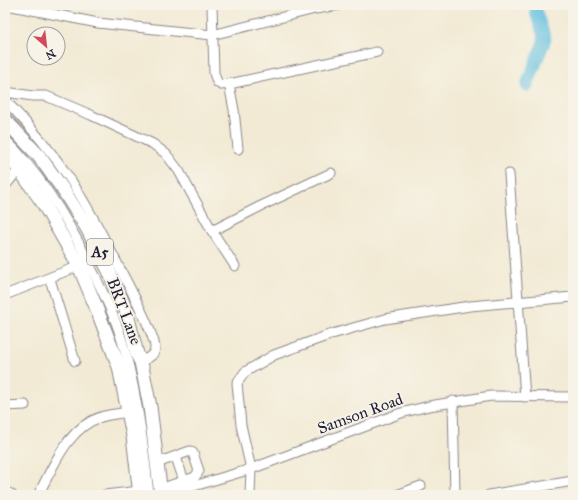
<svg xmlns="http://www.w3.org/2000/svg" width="578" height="500" font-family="'IM FELL Great Primer',serif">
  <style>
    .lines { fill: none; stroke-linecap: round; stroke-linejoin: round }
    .river { stroke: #61bfdf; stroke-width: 13 }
    .minor-casing { stroke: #8a8688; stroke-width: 11 }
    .highway-casing { stroke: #8a8688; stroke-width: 15 }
    .minor { stroke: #fff; stroke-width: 9 }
    .highway { stroke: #fff; stroke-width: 13 }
    .labels { text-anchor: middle; stroke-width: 4; stroke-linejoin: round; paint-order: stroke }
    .shield { fill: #f7f3e8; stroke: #62616f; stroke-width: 1 }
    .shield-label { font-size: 15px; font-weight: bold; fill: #22223b }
    .street-label { font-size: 16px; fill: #22223b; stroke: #f7f3e8 }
  </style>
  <rect width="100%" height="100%" fill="#f7f3e8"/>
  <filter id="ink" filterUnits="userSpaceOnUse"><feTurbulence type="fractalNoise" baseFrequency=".025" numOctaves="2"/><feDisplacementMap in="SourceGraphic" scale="8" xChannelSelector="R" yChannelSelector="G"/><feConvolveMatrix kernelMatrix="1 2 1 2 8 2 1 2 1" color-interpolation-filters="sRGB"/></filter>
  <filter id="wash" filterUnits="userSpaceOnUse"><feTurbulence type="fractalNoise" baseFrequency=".012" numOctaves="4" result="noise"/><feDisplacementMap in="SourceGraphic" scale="16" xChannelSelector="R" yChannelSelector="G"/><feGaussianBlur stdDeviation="0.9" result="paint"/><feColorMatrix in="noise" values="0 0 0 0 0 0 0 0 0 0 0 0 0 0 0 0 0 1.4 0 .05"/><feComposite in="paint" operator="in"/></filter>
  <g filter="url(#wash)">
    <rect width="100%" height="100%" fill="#f2ead4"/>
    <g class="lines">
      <path class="river" d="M527,85L545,39L537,15L535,5"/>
    </g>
  </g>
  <g filter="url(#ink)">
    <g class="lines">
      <g class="minor-casing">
        <g id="minor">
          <path d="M7,5L98,23L212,35L315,9L339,5"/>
          <path d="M212,5L214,73L217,82L221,85L229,84L377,52"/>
          <path d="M229,84L234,110L238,149"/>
          <path d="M5,92L33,96H46L91,115L153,144L166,154L179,171L212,231L235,266"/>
          <path d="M5,98L8,103C31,127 52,152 70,179C93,214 112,254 132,292C137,302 155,337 155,348C155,356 146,359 141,362"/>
          <path d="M5,139C44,178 73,228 96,278C104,295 113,313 119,331C136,384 143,440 149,495"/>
          <path d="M509,174L525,397"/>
          <path d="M5,186L19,169"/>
          <path d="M212,231L259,207L331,173"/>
          <path d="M50,279L75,361"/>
          <path d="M5,295L79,266"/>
          <path d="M453,401L455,495"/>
          <path d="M5,406L25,405"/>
          <path d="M176,457L184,481"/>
          <path d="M157,463L190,451L193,453L199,471L195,477L160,489"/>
          <path d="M5,491L12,495"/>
          <path d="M38,495C54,466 67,428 101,417C109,414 119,414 128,412"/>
          <path d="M105,495L139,491"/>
          <path d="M164,495L251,469L401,413L429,406L491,396L573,397"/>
          <path d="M250,495L251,469L241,425L237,383L245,372L274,355L332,334L385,319L470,306L573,297"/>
          <path d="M397,495L421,486"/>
          <path d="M489,495L573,481"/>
        </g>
      </g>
      <g class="highway-casing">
        <g id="highway">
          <path d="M5,120L39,156L62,188L87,228L108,269L126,310L137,354L141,362L150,407L161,495"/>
          <path d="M5,153L19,169L43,203L79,266L96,307L119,367L133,436L140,495"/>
        </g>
      </g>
      <use href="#minor" class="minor"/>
      <use href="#highway" class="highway"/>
    </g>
  </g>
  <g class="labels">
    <rect class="shield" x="87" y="239" width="26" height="26" rx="3"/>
    <g class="shield-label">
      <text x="100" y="257">A5</text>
    </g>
    <g class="street-label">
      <text transform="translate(125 311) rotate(69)" y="6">BRT Lane</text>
      <text transform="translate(360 413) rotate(-20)" y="6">Samson Road</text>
    </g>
  </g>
  <rect width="578" height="500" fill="none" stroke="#f7f3e8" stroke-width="20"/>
  <g transform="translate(46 46) rotate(152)"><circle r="19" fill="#f7f3e8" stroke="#a29fa3"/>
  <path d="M0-3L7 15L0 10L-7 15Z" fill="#d1495b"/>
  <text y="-6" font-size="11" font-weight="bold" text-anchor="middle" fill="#22223b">N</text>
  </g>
</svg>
